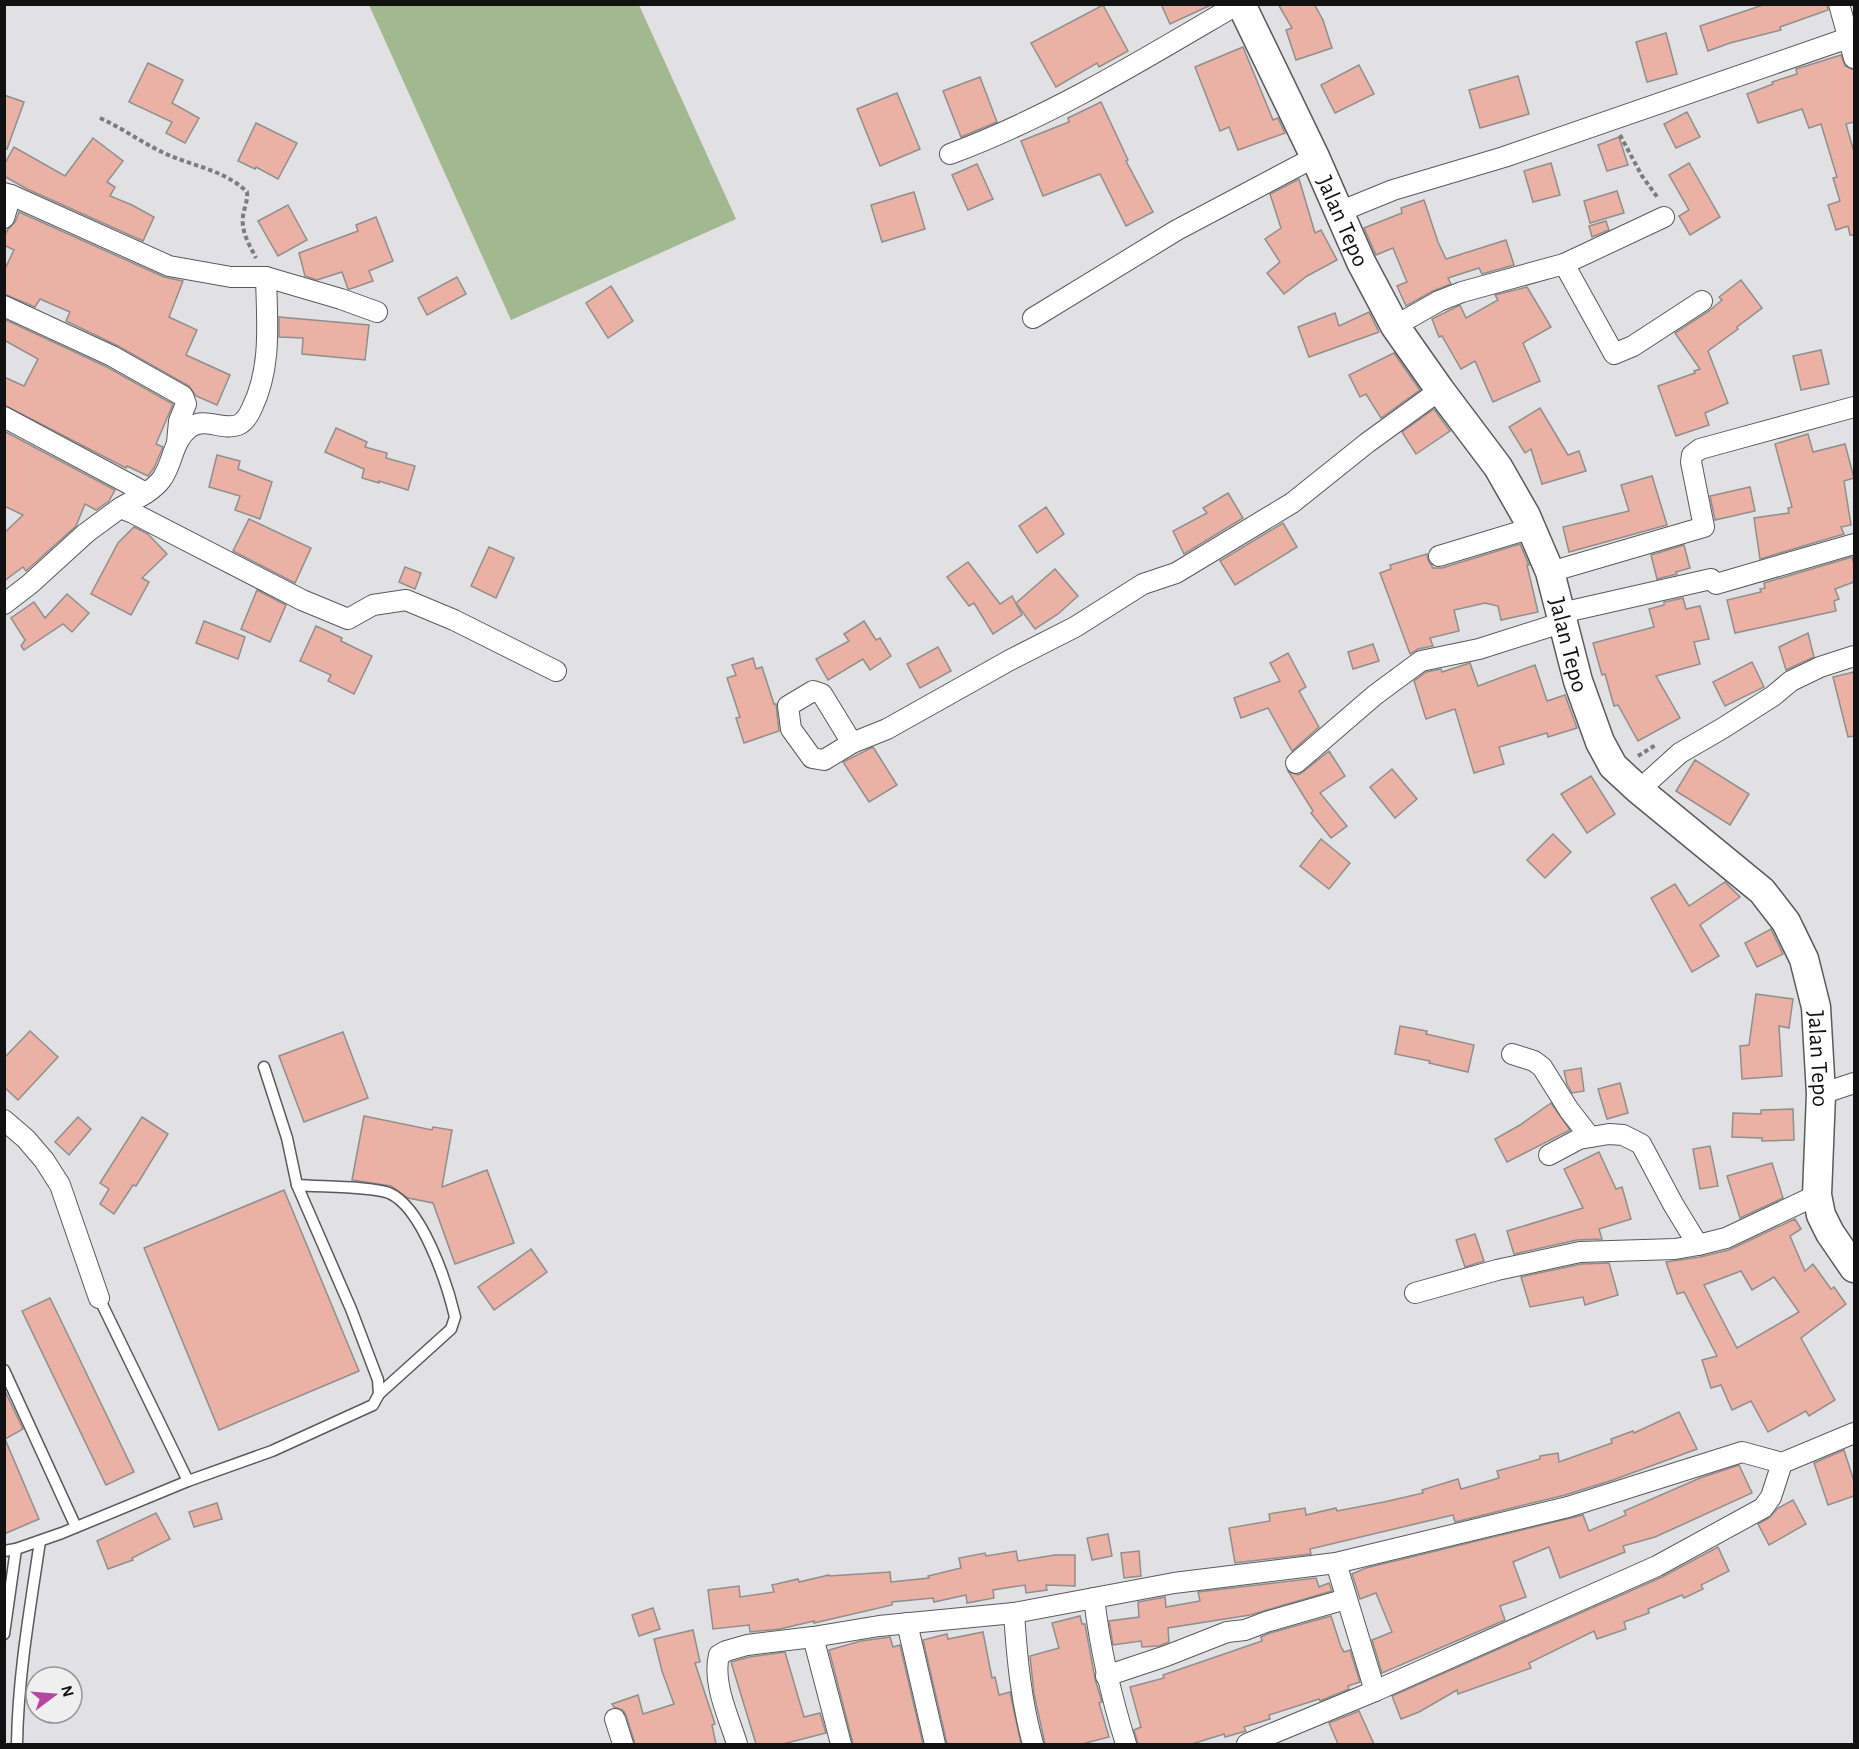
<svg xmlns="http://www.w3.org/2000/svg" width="1859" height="1749" font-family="'Alegreya Sans',sans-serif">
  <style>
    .green { fill: #a2b88e }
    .building { fill: #ebb1a4; stroke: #908e8e; stroke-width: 1.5; fill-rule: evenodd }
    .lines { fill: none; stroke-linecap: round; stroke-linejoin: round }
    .lane-casing { stroke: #5a5a5b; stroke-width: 13 }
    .street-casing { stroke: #5a5a5b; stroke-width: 22 }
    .secondary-casing { stroke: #5a5a5b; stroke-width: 31 }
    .path { stroke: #7d7d7e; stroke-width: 4; stroke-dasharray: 4.5 3; stroke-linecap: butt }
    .lane { stroke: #fff; stroke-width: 10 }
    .street { stroke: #fff; stroke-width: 20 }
    .secondary { stroke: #fff; stroke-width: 28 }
    .labels { text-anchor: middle; stroke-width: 4.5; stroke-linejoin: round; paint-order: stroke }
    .street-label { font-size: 24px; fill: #111112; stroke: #efeff0 }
  </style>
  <rect width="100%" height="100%" fill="#e1e1e3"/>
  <path class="green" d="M369,5H639L736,219L511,320Z"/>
  <g class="building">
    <path d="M1161,4H1213L1170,24Z"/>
    <path d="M1278,4H1314L1323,20L1332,48L1296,60L1286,30L1292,28Z"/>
    <path d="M1766,4H1827L1828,10L1780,27L1781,30L1730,43L1708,51L1700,26Z"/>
    <path d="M1103,5L1128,51L1099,67L1097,63L1056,87L1031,43Z"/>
    <path d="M1666,33L1677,74L1647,82L1636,42Z"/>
    <path d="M1243,47L1273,120L1278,118L1285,133L1238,150L1229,127L1220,131L1195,67Z"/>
    <path d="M1841,55L1845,66L1854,70V122L1846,124L1854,152V235H1850L1848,226L1836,230L1828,205L1840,201L1833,178L1837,177L1821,124L1809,128L1802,109L1758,123L1747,94L1773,84L1772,82L1797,74L1796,69Z"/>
    <path d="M148,63L183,80L172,103L199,118L185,143L166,133L172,122L129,102Z"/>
    <path d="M1359,65L1374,94L1335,113L1321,85Z"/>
    <path d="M1518,76L1529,114L1480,128L1469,90Z"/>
    <path d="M980,77L997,122L961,137L943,91Z"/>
    <path d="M897,93L920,149L880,166L857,109Z"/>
    <path d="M4,95L24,102L7,149L4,148Z"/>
    <path d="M1101,102L1128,160L1126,161L1153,212L1126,226L1100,174L1043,196L1021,141L1069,122L1068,118Z"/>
    <path d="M1687,112L1700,137L1676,148L1664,124Z"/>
    <path d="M256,123L297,143L278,179L256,167L255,169L238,161Z"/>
    <path d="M1619,137L1628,165L1607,171L1598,145Z"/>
    <path d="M93,138L123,161L107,182L115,187L110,196L132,205L154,217L143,241L27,189L4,176V165L14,147L65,176Z"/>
    <path d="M1551,163L1560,195L1533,202L1524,171Z"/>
    <path d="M1689,163L1720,217L1690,235L1679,216L1689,210L1669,175Z"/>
    <path d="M977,164L993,199L968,210L952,175Z"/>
    <path d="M1299,179L1315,233L1321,230L1337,260L1307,276L1284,294L1267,273L1280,262L1265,239L1281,228L1270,194Z"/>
    <path d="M1617,191L1624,213L1590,223L1584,201Z"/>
    <path d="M914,192L925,229L882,242L871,205Z"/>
    <path d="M1424,200L1438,242L1446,259L1506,240L1514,265L1482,274L1479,268L1448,278L1451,284L1433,291L1406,306L1397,286L1407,282L1393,248L1376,255L1364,228L1402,213L1401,208Z"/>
    <path d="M288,205L307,240L278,256L258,221Z"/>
    <path d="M19,212L164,277L183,281L169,317L197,330L186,355L230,375L217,405L196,396L189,386L118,346L66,321L70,312L40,299L35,307L4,294V271L14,250L4,245V237L8,229L15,222Z"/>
    <path d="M376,217L393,261L369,271L373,281L350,289H348L342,272L317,280L305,276L299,253L358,231L356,225Z"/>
    <path d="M1606,221L1609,230L1592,237L1589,226Z"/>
    <path d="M457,277L466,294L427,315L418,298Z"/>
    <path d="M1741,280L1762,308L1737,327L1738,329L1708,351L1728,403L1705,413L1709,425L1676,436L1658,386L1695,373L1694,371L1700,369L1675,333L1709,311L1722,300L1719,297Z"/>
    <path d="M611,286L633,321L608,338L586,303Z"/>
    <path d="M1527,287L1551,327L1523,343L1540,381L1493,402L1475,361L1461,369L1442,336L1439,337L1432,319L1460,305L1466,318L1498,300L1495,295Z"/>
    <path d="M1369,312L1379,332L1309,357L1298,327L1335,313L1339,326Z"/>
    <path d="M279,317L369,325L365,360L302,354L303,338L279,337Z"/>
    <path d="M4,319L107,367L173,404L156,444L163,447L154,468L148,476L127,466L126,468L4,405V377L24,386L38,359L4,340Z"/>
    <path d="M1821,350L1829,384L1801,390L1793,356Z"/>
    <path d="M1394,353L1420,390L1381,418L1366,394L1360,397L1349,375Z"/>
    <path d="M1540,408L1568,455L1579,451L1586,471L1542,484L1531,449L1525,453L1509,427Z"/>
    <path d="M1434,409L1450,431L1416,454L1402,432Z"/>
    <path d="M336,428L367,442L365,447L387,453L386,458L415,466L408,490L379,481V483L362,478L364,469L325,452Z"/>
    <path d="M4,431L115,490L109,501L96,510L85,504L76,526L26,571L23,567L4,581V533L23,515L4,506Z"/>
    <path d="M1808,434L1813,452L1845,444L1854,478L1844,481L1851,525L1841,527L1844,534L1760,559L1754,518L1789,513L1788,508L1792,507L1775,444Z"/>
    <path d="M217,455L240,461L238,469L272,482L260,519L235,510L240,496L209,487Z"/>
    <path d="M1652,476L1667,525L1569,552L1563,527L1629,511L1621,485Z"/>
    <path d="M1750,487L1755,511L1715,520L1710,496Z"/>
    <path d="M1228,493L1243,518L1184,554L1173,531L1207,513L1203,508Z"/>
    <path d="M1046,507L1064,534L1037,553L1019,526Z"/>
    <path d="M249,519L311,548L295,583L233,551Z"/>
    <path d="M1283,523L1297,547L1235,585L1220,561Z"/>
    <path d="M134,527L148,534L167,554L142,578L149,582L131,615L91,594L118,543Z"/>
    <path d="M1520,544L1529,565H1527L1538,612L1501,620L1498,606L1485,603L1454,610L1459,631L1430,638L1433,646L1418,649L1410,654L1380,573L1391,569L1390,565L1427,554L1428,560L1433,568H1442Z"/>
    <path d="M1684,545L1690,568L1676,572L1677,574L1657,579L1651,555Z"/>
    <path d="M489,547L514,558L496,598L471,586Z"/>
    <path d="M1852,557L1854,564V582L1835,589L1839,599L1834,601L1836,611L1735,633L1727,600L1761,592L1760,589L1765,588L1764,583Z"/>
    <path d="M968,562L1000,604L1012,596L1022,615L993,634L974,603L969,606L947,577Z"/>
    <path d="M405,567L421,573L415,589L399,582Z"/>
    <path d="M1055,569L1078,596L1058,614L1035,629L1016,603Z"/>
    <path d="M257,590L286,605L270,642L241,629Z"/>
    <path d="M67,594L89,613L72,632L63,624L24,650L21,646L25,640L11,618L34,602L45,618Z"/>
    <path d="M1683,598L1686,609L1700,606L1709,639L1694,642L1700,664L1656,676L1680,718L1638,741L1618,705L1614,706L1605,674L1602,675L1593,643L1654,627L1649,609L1664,605V602Z"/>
    <path d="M204,621L245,637L238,659L196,643Z"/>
    <path d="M864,621L876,640L880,638L891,656L870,670L863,659L828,680L816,659L849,641L844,634Z"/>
    <path d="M316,626L342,638L341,641L372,656L354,694L328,681L331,675L300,661Z"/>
    <path d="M1808,633L1814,657L1786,670L1779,647Z"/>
    <path d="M1373,644L1379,661L1353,669L1348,652Z"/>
    <path d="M938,647L951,671L920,688L907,664Z"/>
    <path d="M1288,653L1306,687L1299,691L1319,727L1292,751L1268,708L1241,718L1234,698L1280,681L1270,663Z"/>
    <path d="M753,658L756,669L762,667L774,704H776L779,731L744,743L736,718L740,717L727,678L736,675L732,665Z"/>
    <path d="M1752,662L1764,687L1725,706L1713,682Z"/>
    <path d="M1470,663L1478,686L1535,665L1547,701L1565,695L1577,728L1548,737L1547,733L1499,747L1504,764L1474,773L1455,709L1426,719L1414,681L1426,672L1441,669L1442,672Z"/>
    <path d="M1854,672V736L1848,737L1833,677Z"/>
    <path d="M873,747L897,785L869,802L843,762Z"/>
    <path d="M1329,751L1345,776L1320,793L1347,826L1331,838L1311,813L1313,811L1288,771L1298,775L1303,772Z"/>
    <path d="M1695,760L1749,794L1730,825L1676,791Z"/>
    <path d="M1392,769L1417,799L1395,818L1370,787Z"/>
    <path d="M1591,776L1615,814L1587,833L1561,794Z"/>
    <path d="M1553,834L1571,852L1545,878L1527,860Z"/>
    <path d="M1321,839L1350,863L1329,889L1300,866Z"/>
    <path d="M1725,882L1740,897L1700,925L1719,956L1692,972L1651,898L1675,884L1689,906Z"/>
    <path d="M1771,929L1783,954L1757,967L1745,943Z"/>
    <path d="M1756,994L1793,999L1789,1028L1779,1026L1782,1076L1742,1079L1740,1046L1749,1045Z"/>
    <path d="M1400,1026L1427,1031L1426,1034L1474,1045L1468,1072L1429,1063L1430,1061L1395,1054Z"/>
    <path d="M30,1031L58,1057L18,1100L4,1087V1058Z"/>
    <path d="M343,1032L368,1098L304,1122L279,1056Z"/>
    <path d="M1581,1068L1584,1091L1572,1093L1567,1084L1564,1071Z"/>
    <path d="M1620,1083L1628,1113L1607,1119L1598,1089Z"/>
    <path d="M1551,1103L1570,1130L1507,1162L1495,1139L1520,1125Z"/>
    <path d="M1793,1109L1794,1140L1762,1141V1138L1732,1137L1733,1113L1761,1114V1110Z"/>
    <path d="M364,1116L432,1130L433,1127L452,1130L442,1187L487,1170L514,1243L455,1264L433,1203L408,1198L391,1186L352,1180Z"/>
    <path d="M78,1117L91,1129L69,1155L55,1142Z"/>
    <path d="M142,1117L168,1134L136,1186L133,1185L114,1214L100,1204L109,1189L100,1183Z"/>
    <path d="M1710,1146L1718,1186L1700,1189L1693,1149Z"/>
    <path d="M1599,1152L1616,1189L1622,1187L1631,1219L1599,1229L1602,1239L1577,1240L1514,1254L1507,1231L1583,1208L1564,1169Z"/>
    <path d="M1772,1163L1783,1198L1740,1218L1727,1176Z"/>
    <path d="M284,1190L359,1371L219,1430L144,1248Z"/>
    <path d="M1795,1219L1801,1229L1790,1236L1805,1271L1813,1264L1831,1289L1834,1287L1846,1304L1801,1338L1835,1400L1809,1416L1806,1411L1768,1432L1751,1401L1732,1410L1721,1385L1711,1388L1702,1360L1717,1356L1684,1292L1677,1294L1666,1262L1700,1257L1729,1250ZM1741,1271L1752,1290L1774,1277L1799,1312L1737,1348L1704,1285Z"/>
    <path d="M1475,1234L1484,1261L1465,1267L1456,1240Z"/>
    <path d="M531,1249L547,1272L494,1310L478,1287Z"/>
    <path d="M1609,1263L1618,1295L1585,1305L1583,1297L1530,1307L1521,1277L1581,1264Z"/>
    <path d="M50,1298L134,1472L106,1485L22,1311Z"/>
    <path d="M4,1389L23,1429L5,1439L39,1519L4,1534Z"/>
    <path d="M1679,1412L1697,1449L1613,1480L1565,1495L1455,1522L1453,1515L1310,1549L1311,1554L1235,1563L1229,1528L1270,1521L1269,1514L1305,1508L1306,1515L1336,1508L1337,1511L1384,1502L1423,1493L1422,1490L1458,1479L1461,1489L1499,1478L1497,1471L1540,1459V1456L1558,1453L1559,1462L1612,1443L1611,1439L1633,1431L1634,1433Z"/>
    <path d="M1844,1450L1854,1481V1496L1828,1505L1814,1463Z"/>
    <path d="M1739,1465L1752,1493L1655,1537L1623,1546L1625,1552L1560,1578L1549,1547L1513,1562L1526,1597L1500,1606L1505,1620L1382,1673L1372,1640L1392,1632L1376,1593L1360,1599L1352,1574L1366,1568L1583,1515L1589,1531L1626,1515L1624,1511L1700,1478Z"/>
    <path d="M1793,1500L1806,1524L1769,1545L1758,1524L1769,1518L1778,1508Z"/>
    <path d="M217,1503L222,1519L194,1527L189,1512Z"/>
    <path d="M156,1513L170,1539L132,1558L133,1560L108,1569L97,1541Z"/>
    <path d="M1108,1534L1112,1556L1092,1560L1087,1538Z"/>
    <path d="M1718,1547L1729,1571L1701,1585L1703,1589L1684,1598L1682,1595L1648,1609L1649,1613L1624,1622L1626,1629L1597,1639L1594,1631L1529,1663L1531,1668L1458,1694L1457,1690L1419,1712L1401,1719L1392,1696L1662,1577Z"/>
    <path d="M1016,1551L1018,1561L1055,1555H1075V1586L1046,1585L1047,1590L1026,1593L1025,1585L993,1590L994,1598L967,1603L966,1595L934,1602L933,1598L892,1602V1605L814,1623V1621L780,1629L750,1632L749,1625L713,1629L708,1590L739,1586L740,1597L774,1592L772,1585L798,1579L799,1582L829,1575V1576L890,1572L891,1582L929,1578L928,1576L961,1568L959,1558L985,1553L986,1556Z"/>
    <path d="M1139,1551L1141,1576L1124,1578L1121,1553Z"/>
    <path d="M1316,1578L1319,1587L1329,1583L1332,1591L1250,1615L1168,1628L1169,1642L1159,1646L1142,1647L1141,1641L1113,1645L1109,1621L1139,1617L1138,1602L1165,1597L1166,1607L1200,1601L1198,1592Z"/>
    <path d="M653,1608L660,1629L639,1636L632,1615Z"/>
    <path d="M1080,1616L1082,1624H1085L1095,1679L1102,1702L1099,1703L1109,1737L1082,1744H1045L1034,1694L1030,1656L1059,1648L1052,1623Z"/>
    <path d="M1331,1616L1341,1647L1344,1652L1350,1650L1360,1682L1348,1686L1349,1689L1320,1701L1319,1699L1269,1715L1270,1719L1244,1727L1246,1731L1225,1737L1224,1734L1192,1744H1138L1134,1730L1141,1727L1130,1687L1164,1678L1163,1675L1262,1641L1261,1637L1270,1633Z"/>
    <path d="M693,1630L700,1662L695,1663L715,1724L712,1725L716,1744H635L626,1715L623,1710L614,1707L612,1704L638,1695L643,1714L674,1704L662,1671L654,1639Z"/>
    <path d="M983,1632L992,1678L995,1677L999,1695L1010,1692L1021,1744H947L923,1640L947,1634L948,1639Z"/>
    <path d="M890,1637L893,1647L900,1645L923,1744H853L829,1650L861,1641Z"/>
    <path d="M785,1652L804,1717L820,1713L826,1733L783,1744H756L731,1662L749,1657Z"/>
    <path d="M1359,1711L1374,1744H1338L1329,1723Z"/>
  </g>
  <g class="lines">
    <g class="lane-casing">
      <g id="lane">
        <path d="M297,1185C319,1187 370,1186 389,1193C422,1207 447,1283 455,1317L451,1329L379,1394"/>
        <path d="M99,1298L188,1481"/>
        <path d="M4,1370L76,1527"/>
        <path d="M4,1551L16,1549L62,1533L188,1481L272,1451L373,1405L379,1394L378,1380L351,1309L297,1185L287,1138L264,1067"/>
        <path d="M4,1634L16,1549"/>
        <path d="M17,1744C18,1676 30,1609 40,1541"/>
      </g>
    </g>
    <g class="street-casing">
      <g id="street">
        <path d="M1839,4L1854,58"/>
        <path d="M950,154C1052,116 1144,59 1238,4"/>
        <path d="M4,193L11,195L4,218"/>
        <path d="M11,195L169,266L231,277H266"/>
        <path d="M1339,212L1393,190L1504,157L1854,36"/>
        <path d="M1564,264L1614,354L1633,346L1702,301"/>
        <path d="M4,306L112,356L183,396L186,404L179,421L177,443"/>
        <path d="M1033,318L1177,230L1315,157"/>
        <path d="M1395,326L1439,301L1462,292L1564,264L1664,217"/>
        <path d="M4,417L146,493"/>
        <path d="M120,508C133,500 151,493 161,480C173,465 172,441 189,428C205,416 221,431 238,425C245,422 249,415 252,408C272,367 267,322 266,277L341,299L377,312"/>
        <path d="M1439,556L1532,528"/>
        <path d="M1550,572L1704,527L1691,462L1692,455L1700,449L1854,407"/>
        <path d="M4,604L30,584L86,533L120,508L133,513L302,600L348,619L373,605L406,600L454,620L556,671"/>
        <path d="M1561,613L1711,579L1716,584L1854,544"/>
        <path d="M852,743L822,694L813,691L788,706L791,729L812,758L824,760L852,743L887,729L1010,660L1075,627L1143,584L1176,573L1292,503L1367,443L1440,390"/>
        <path d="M1296,763L1375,695L1421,661L1479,649L1564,622"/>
        <path d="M1639,790L1680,753L1723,728L1773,696L1791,681L1820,667L1854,656"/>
        <path d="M1512,1054L1534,1061L1542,1067L1569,1110L1590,1137"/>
        <path d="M1821,1094L1854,1083"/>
        <path d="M4,1120L26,1139L44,1160L60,1185L99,1298"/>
        <path d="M1549,1155L1579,1139L1609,1134L1623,1135L1641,1144L1673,1204L1698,1245"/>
        <path d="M1415,1293L1497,1270L1580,1252L1675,1249L1698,1245L1726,1238L1817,1195"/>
        <path d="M1336,1563L1375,1691"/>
        <path d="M1094,1598C1100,1649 1111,1696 1126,1744"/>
        <path d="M1014,1613C1017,1658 1021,1701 1033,1744"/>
        <path d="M907,1623L935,1744"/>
        <path d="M813,1637L841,1744"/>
        <path d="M1106,1676L1166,1656L1227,1632L1245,1630L1266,1622L1346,1599"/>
        <path d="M615,1719L623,1744"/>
        <path d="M737,1744C729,1717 712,1684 719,1655L726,1651L747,1645L813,1637L879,1626L1014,1613L1174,1583L1336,1563L1568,1507L1742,1452L1782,1463L1854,1433"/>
        <path d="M1247,1744L1375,1691L1657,1566L1763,1508L1771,1497L1782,1463"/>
      </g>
    </g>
    <g class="secondary-casing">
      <g id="secondary">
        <path id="s1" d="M1241,4L1315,157L1361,262L1395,326L1440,390L1498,467L1526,516L1550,572L1578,681L1600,742L1613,766L1639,790L1762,891L1786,922L1804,959L1816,1007L1821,1094L1817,1195L1821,1215L1830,1233L1854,1268"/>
      </g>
    </g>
    <g class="path">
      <path d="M100,118C122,128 141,142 162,152C190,166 224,169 247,192C248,201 244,208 243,216C241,232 249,244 256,258"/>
      <path d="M1620,135L1642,176L1658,198"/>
      <path d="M1638,756L1657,744"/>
    </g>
    <use href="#lane" class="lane"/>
    <use href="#street" class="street"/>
    <use href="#secondary" class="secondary"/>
  </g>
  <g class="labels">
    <g class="street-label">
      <text dy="8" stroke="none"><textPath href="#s1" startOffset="240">Jalan Tepo</textPath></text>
      <text dy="8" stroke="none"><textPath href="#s1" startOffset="724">Jalan Tepo</textPath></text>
      <text dy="8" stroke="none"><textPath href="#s1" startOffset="1230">Jalan Tepo</textPath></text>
    </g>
  </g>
  <rect width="1859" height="1749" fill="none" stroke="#111112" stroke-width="12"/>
  <g transform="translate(54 1695) rotate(74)"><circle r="28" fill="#efeff0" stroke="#969697" stroke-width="1.5"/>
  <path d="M0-4.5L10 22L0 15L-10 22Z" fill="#b746a2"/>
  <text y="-9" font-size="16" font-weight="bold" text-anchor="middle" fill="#111112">N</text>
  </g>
</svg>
